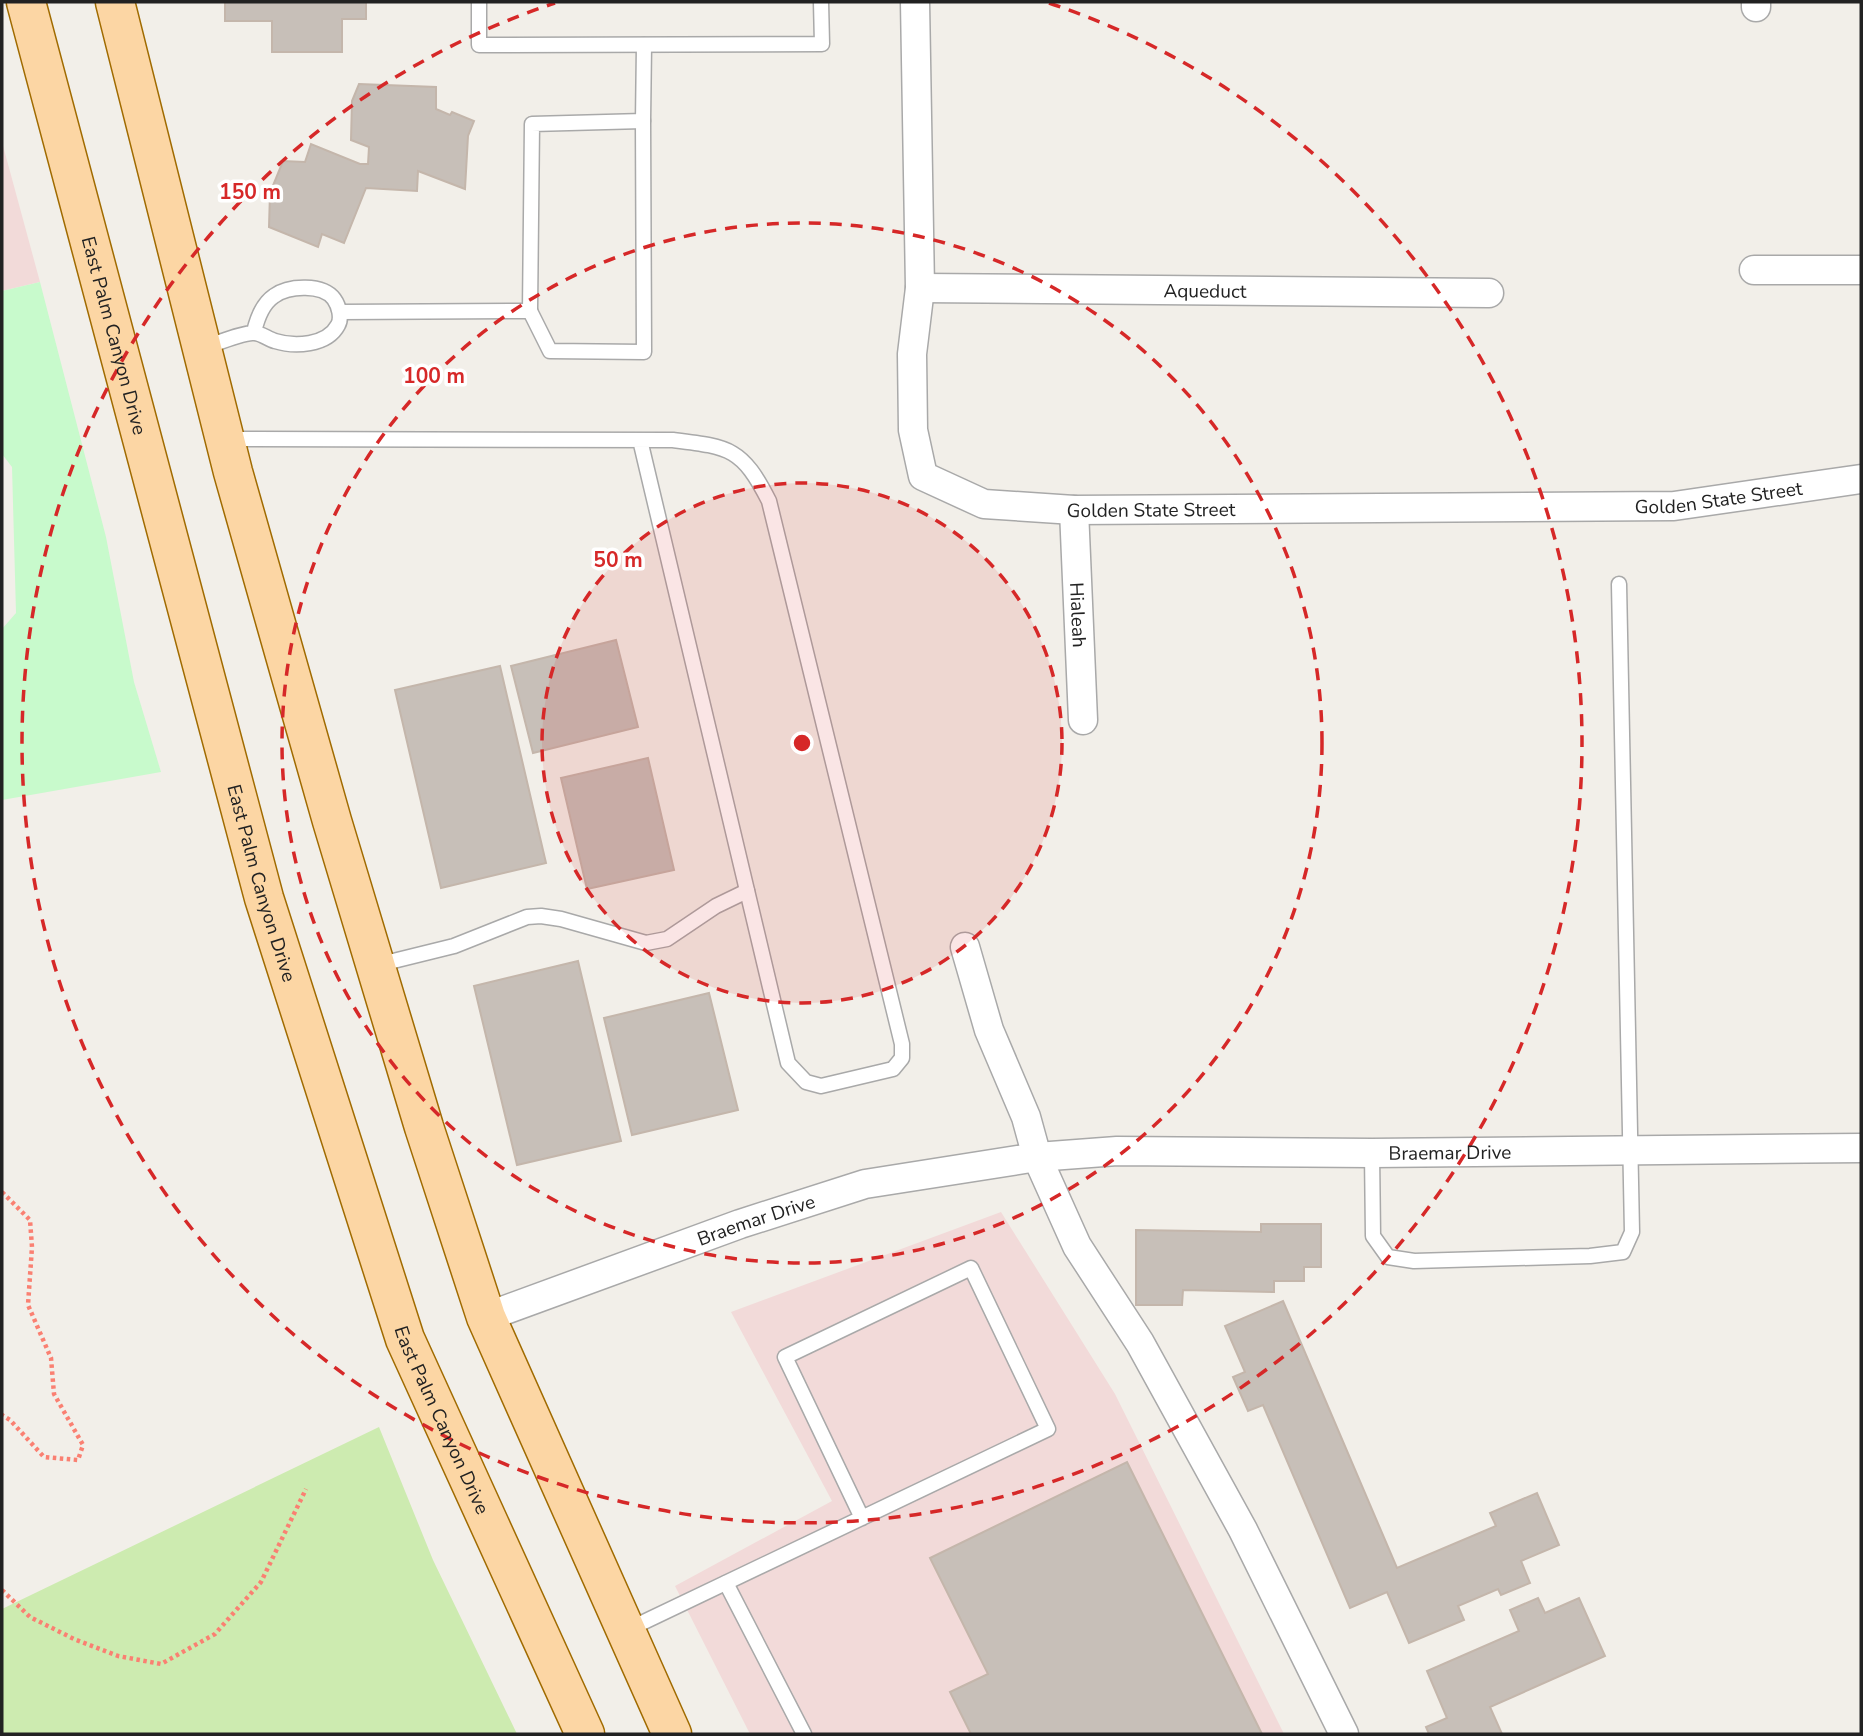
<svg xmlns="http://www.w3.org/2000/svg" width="1863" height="1736" font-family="'Nunito Sans',sans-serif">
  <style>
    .commercial { fill: #f2dad9 }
    .grass { fill: #cdebb0 }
    .park { fill: #c8facc }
    .building { fill: #c7bfb8; stroke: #c4b6ab; stroke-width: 2 }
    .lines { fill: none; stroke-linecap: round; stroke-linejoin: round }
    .service-casing { stroke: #a9a9a9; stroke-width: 17 }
    .minor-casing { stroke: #a9a9a9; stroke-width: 31 }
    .primary-casing { stroke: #a06b00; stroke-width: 41 }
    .path { stroke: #fa8072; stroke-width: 4.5; stroke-dasharray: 3.5 3.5; stroke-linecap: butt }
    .service { stroke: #fff; stroke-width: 14 }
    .minor { stroke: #fff; stroke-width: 28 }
    .primary { stroke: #fcd6a4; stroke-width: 38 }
    .ring { fill: none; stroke: #d62828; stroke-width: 3.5; stroke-dasharray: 12 9 }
    .labels { text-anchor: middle; stroke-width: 7; stroke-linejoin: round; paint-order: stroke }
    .street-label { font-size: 19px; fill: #222; stroke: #fff }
    .centre { fill: #d62828; stroke: #fff; stroke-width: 3.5 }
    .ring-label { font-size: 21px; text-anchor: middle; font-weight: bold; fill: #d62828; stroke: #fff; stroke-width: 7; stroke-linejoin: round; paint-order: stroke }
  </style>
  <rect width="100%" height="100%" fill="#f2efe9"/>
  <g class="commercial">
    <path d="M2,142L40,282L2,291Z"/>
    <path d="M1001,1212L1115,1394L1284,1734H750L675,1586L832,1501L731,1312Z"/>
  </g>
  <path class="grass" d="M379,1427L433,1560L517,1734H2V1609Z"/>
  <path class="park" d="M40,282L106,537L134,682L161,772L2,800V629L16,613L12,467L2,454V291Z"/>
  <g class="building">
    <path d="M225,2H366V19H342V52H272V21H225Z"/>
    <path d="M359,84L436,87V109L450,115L452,112L474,121L468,136L465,189L418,171L417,191L366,188L344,243L322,234L318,247L269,227L270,193L283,161L305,162L311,144L360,164H368L369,147L351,140L352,101Z"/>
    <path d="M616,640L638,727L533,753L511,666Z"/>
    <path d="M500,666L546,863L441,888L395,690Z"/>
    <path d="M648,758L674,870L587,889L561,778Z"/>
    <path d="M578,961L621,1141L517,1165L474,986Z"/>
    <path d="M709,993L738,1110L632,1135L604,1018Z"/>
    <path d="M1261,1224H1321V1267H1304V1281H1274V1292L1183,1290L1182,1305H1136V1230L1261,1232Z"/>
    <path d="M1283,1301L1397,1568L1496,1526L1490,1513L1537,1493L1559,1545L1521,1561L1530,1583L1501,1595L1498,1589L1458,1606L1464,1620L1409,1643L1387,1592L1350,1608L1263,1405L1248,1411L1233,1377L1245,1372L1225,1326Z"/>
    <path d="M1127,1462L1262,1734H971L950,1692L988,1674L930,1558Z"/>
    <path d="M1538,1598L1545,1613L1579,1598L1605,1656L1490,1707L1502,1734H1429L1426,1727L1447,1718L1427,1671L1519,1631L1510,1610Z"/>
  </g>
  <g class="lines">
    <g class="service-casing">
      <g id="service">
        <path d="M479,2V45L822,44L821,2"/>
        <path d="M530,311L550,351L644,352L643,121"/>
        <path d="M340,312L530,311L532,124L643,121L644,45"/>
        <path d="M203,348C215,344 244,332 254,333C261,333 268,339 275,341C294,347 327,346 338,325C342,318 339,306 334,299C323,284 289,285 274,296C262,304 257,319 254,332"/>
        <path d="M226,439L673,440C730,447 742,448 769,501L902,1044V1058L893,1069L821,1086L806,1082L788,1063L640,440"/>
        <path d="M377,965L454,946L527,917L541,916L561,919L646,943L667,939L716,906L747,891"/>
        <path d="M1372,1153L1373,1236L1388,1257L1414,1261L1590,1256L1623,1252L1632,1232L1619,584"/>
        <path d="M726,1583L804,1734"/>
        <path d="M627,1630L1048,1429L971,1268L785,1357L862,1518"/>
      </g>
    </g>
    <g class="minor-casing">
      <g id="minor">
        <path id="s1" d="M915,2L920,288L912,354L913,430L923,476L984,504L1074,510L1674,506L1861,479"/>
        <path d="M1756,7V2"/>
        <path d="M1754,270H1861"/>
        <path id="s2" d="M920,288L1489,293"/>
        <path id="s3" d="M1074,510L1083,720"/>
        <path d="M965,947L989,1030L1026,1117L1037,1157L1077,1246L1140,1343L1243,1530L1344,1734"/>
        <path id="s4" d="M486,1317L740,1224L865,1184L1037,1157L1117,1151L1372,1153L1861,1148"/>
      </g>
    </g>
    <g class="primary-casing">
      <g id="primary">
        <path id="s5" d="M26,2L264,898L405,1339L585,1734"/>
        <path d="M115,2L233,472L332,821L424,1127L486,1317L672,1734"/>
      </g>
    </g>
    <g class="path">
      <path d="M2,1192L30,1220L32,1247L28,1305L51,1358L54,1394L83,1445L78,1460L44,1457L10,1420L2,1415"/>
      <path d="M2,1590L30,1617L74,1639L118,1656L161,1664L215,1634L261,1582L306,1489"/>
    </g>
    <use href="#service" class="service"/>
    <use href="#minor" class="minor"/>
    <use href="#primary" class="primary"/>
  </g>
  <circle cx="802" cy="743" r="260" fill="#d62828" fill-opacity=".12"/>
  <g class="ring">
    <circle cx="802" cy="743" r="260"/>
    <circle cx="802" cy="743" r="520"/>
    <path d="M1049 3A780 780 0 1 1 555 3"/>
  </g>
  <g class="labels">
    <g class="street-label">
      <text dy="7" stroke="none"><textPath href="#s2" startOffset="285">Aqueduct</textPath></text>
      <text dy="7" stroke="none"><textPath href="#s5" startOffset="345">East Palm Canyon Drive</textPath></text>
      <text dy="7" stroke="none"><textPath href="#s1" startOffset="1278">Golden State Street</textPath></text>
      <text dy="7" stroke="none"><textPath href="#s1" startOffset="710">Golden State Street</textPath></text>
      <text dy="7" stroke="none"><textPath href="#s3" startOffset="105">Hialeah</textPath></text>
      <text dy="7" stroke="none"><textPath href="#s5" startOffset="912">East Palm Canyon Drive</textPath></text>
      <text dy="7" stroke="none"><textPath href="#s4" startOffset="989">Braemar Drive</textPath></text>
      <text dy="7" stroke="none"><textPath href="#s4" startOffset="287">Braemar Drive</textPath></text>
      <text dy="7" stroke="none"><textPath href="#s5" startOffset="1479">East Palm Canyon Drive</textPath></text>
    </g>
  </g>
  <circle cx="802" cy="743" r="10" class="centre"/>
  <g class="ring-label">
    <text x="250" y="199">150 m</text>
    <text x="434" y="383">100 m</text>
    <text x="618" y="567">50 m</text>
  </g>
  <rect width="1863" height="1736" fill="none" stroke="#222222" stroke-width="7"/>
</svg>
